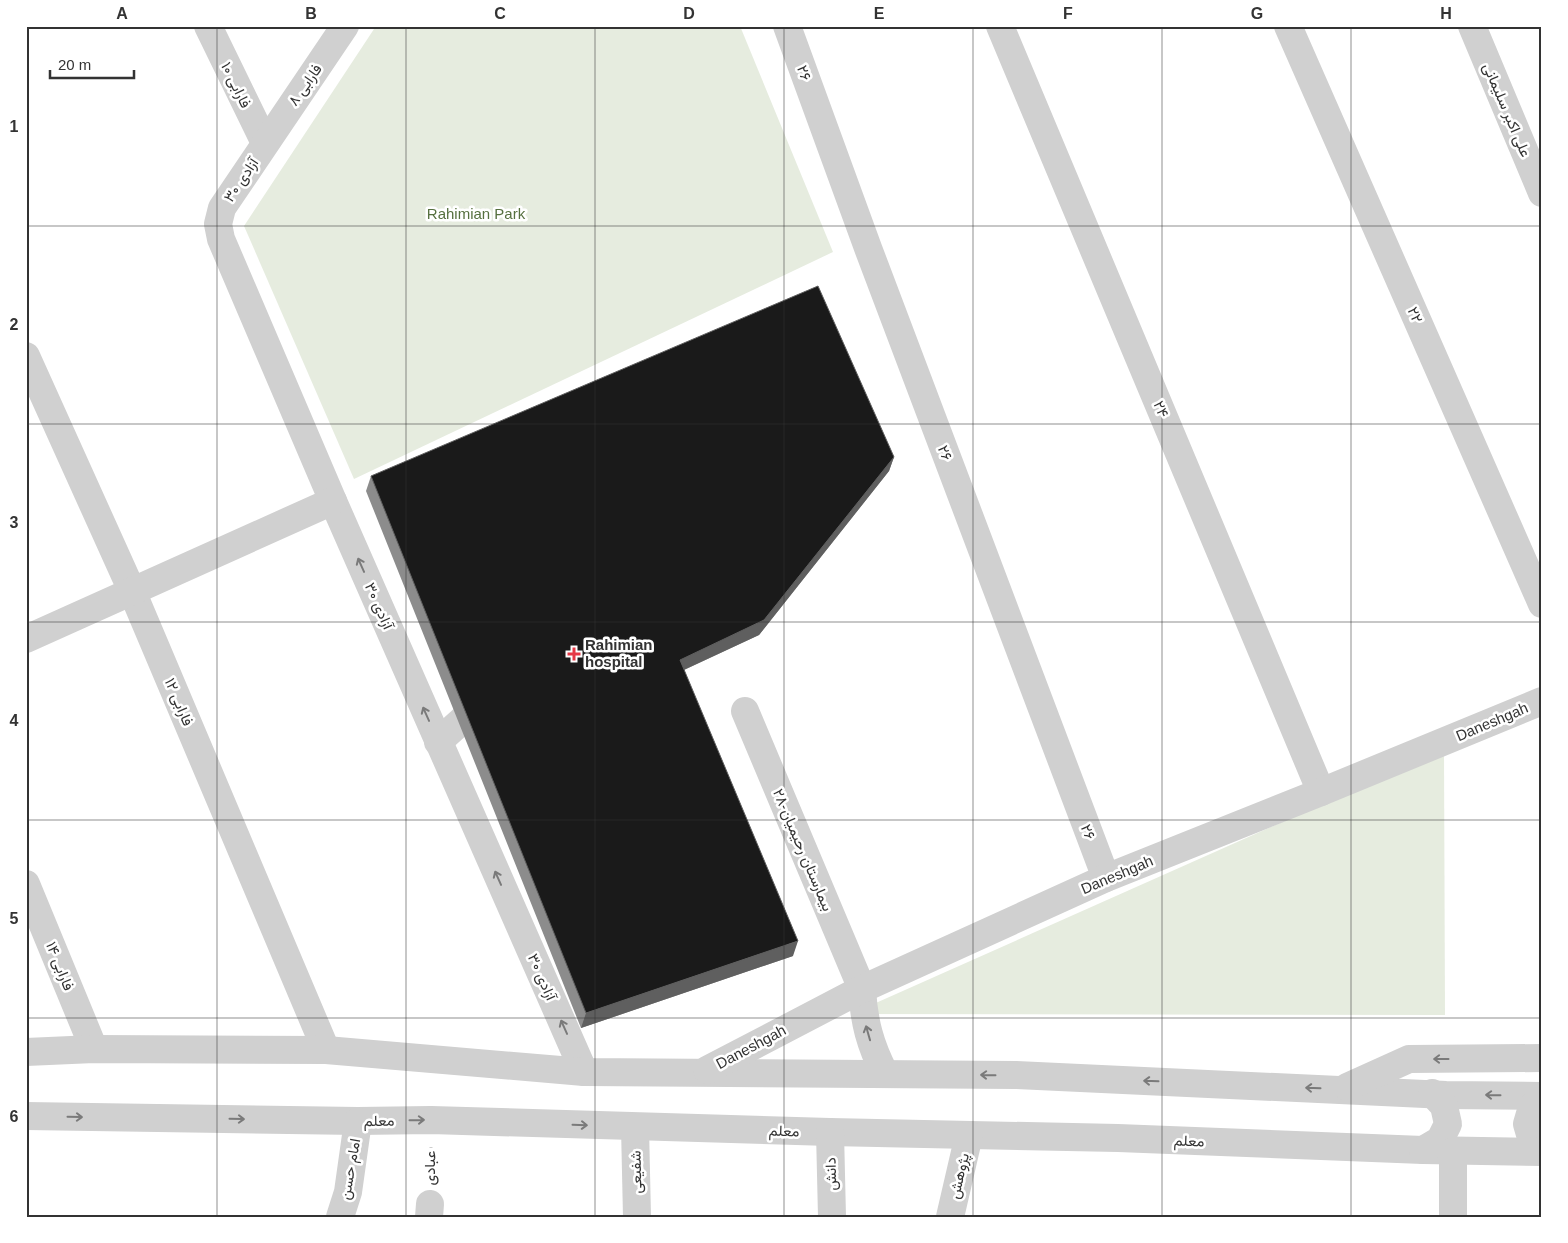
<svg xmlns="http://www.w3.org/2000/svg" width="1568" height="1243" font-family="Arial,Vazirmatn,sans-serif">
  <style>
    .green { fill: #e6ecdf }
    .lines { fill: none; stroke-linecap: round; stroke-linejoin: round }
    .path { stroke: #cdcdcd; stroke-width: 3; stroke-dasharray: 2.5 2.5; stroke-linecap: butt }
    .minor { stroke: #d0d0d0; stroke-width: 28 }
    .wall { fill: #8c8c8c }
    .shaded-wall { fill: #5f5f5f }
    .building { fill: #1a1a1a; stroke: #5f5f5f }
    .oneway { stroke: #7a7a7a }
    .grid { fill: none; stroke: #333; stroke-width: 1; stroke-opacity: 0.55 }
    .poi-dot { fill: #e63946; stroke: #fff; stroke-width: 2 }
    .labels { text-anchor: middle; stroke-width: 5; stroke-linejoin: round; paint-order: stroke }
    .street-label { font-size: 15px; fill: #333; stroke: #fff }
    .park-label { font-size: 15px; fill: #56703f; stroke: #fff }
    .poi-label { font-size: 15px; font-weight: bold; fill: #333; stroke: #fff; text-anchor: start }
    .neatline { fill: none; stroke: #333; stroke-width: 2 }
    .grid-label { font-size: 16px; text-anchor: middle; font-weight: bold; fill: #333 }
  </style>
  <rect width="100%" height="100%" fill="#fff"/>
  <g class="green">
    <path d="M376,26H740L833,252L354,479L244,226Z"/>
    <path d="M1444,750L1445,1015L851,1014Z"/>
  </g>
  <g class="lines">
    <path class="path" d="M430,1178L431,1147"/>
    <g class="minor">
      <path d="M208,26L265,143"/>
      <path d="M345,26L222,208L218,224L221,239L333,501L584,1072"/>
      <path d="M787,26L868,248L1106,878"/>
      <path d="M1000,26L1321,792"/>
      <path d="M1288,26L1542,604"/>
      <path d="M1472,26L1542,193"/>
      <path d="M26,356L132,591L326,1050"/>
      <path d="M26,639L333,501"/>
      <path d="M745,711L862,989C864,1022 870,1045 885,1074"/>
      <path d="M438,742L487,698"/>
      <path d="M26,884L94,1049"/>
      <path d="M26,1052L94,1049L326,1050L584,1072L1016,1075L1446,1095L1542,1096"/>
      <path d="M707,1070L862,989L1106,878L1321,792L1542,701"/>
      <path d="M1347,1087L1409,1059L1542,1058"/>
      <path d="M1542,1099L1532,1107L1527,1124L1532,1141L1542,1150"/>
      <path d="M26,1116L358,1121L431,1120L830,1132L1118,1138L1423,1150L1542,1152"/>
      <path d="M635,1127L637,1217"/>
      <path d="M830,1132L832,1217"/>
      <path d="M1423,1150L1440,1140L1448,1124L1444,1106L1432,1093"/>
      <path d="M1453,1151V1217"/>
      <path d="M340,1217L348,1192L358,1121"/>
      <path d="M429,1217L430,1204"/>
      <path d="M950,1217L969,1135"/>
    </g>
  </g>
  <path class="wall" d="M894,457L889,471L759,635L684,670L793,956L581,1028L366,491L371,476Z"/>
  <g class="shaded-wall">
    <path d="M894,457L889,471L759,635L675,674L680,660Z"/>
    <path d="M798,941L793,956L581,1028L586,1013Z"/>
  </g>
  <path class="building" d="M818,286L894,457L764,620L680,660L798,941L586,1013L371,476Z"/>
  <defs><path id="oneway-shaft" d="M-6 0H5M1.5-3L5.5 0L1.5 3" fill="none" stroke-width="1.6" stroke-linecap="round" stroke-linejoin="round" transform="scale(1.25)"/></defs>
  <g class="oneway">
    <use href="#oneway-shaft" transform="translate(361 565) rotate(-114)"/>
    <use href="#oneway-shaft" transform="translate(426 714) rotate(-114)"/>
    <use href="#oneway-shaft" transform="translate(498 878) rotate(-114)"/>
    <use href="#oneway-shaft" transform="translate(564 1027) rotate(-114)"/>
    <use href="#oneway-shaft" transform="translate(868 1033) rotate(-106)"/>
    <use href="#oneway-shaft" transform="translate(1441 1059) rotate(180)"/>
    <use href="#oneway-shaft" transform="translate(988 1075) rotate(-179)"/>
    <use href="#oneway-shaft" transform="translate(1151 1081) rotate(-178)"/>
    <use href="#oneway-shaft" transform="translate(1313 1088) rotate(-178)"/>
    <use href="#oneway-shaft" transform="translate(1493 1095) rotate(-179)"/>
    <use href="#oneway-shaft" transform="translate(75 1117) rotate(1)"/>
    <use href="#oneway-shaft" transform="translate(237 1119) rotate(1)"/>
    <use href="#oneway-shaft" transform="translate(417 1120) rotate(-1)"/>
    <use href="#oneway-shaft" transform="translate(580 1125) rotate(2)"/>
  </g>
  <path class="grid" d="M217,26V1217M406,26V1217M595,26V1217M784,26V1217M973,26V1217M1162,26V1217M1351,26V1217M26,226H1542M26,424H1542M26,622H1542M26,820H1542M26,1018H1542"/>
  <path class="poi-dot" d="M571.5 646.5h5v5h5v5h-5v5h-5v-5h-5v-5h5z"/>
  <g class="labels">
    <g class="street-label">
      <text transform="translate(804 73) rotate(70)" y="5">۲۶</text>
      <text transform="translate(236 85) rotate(64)" y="5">فارابی ۱۰</text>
      <text transform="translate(305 85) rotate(-55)" y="5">فارابی ۸</text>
      <text transform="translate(1507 110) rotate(67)" y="5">علی اکبر سلیمانی</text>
      <text transform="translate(241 180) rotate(-56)" y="5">آزادی ۳۰</text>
      <text transform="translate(1415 315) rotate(66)" y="5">۲۲</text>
      <text transform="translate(1161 409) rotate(67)" y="5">۲۴</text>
      <text transform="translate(945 453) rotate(69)" y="5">۲۶</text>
      <text transform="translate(379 606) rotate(66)" y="5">آزادی ۳۰</text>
      <text transform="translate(179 702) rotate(67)" y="5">فارابی ۱۲</text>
      <text transform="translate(1492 722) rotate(-23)" y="5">Daneshgah</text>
      <text transform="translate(1088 832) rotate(69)" y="5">۲۶</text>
      <text transform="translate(803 850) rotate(67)" y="5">۲۸-بیمارستان رحیمیان</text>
      <text transform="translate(1117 875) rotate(-23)" y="5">Daneshgah</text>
      <text transform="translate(60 966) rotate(68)" y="5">فارابی ۱۴</text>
      <text transform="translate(542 977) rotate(66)" y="5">آزادی ۳۰</text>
      <text transform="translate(751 1047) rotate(-28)" y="5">Daneshgah</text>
      <text transform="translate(379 1121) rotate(-1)" y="5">معلم</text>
      <text transform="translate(784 1131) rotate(2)" y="5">معلم</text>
      <text transform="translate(1189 1141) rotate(2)" y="5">معلم</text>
      <text transform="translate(430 1168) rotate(-89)" y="5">عبادی</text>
      <text transform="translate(350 1169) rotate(-80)" y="5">امام حسن</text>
      <text transform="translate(636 1172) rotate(-91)" y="5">شفیعی</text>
      <text transform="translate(831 1174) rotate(-92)" y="5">دانش</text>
      <text transform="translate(959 1176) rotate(-77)" y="5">پژوهش</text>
    </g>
    <g class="park-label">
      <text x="476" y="219">Rahimian Park</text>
    </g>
    <g class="poi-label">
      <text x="585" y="650">Rahimian<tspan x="585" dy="17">hospital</tspan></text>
    </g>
  </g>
  <rect width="1568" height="1243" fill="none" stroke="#ffffff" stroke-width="55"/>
  <path d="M50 70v8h84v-8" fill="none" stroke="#333333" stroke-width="2.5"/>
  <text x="58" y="70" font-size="15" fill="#333333" stroke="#ffffff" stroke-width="4" paint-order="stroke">20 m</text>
  <rect x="28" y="28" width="1512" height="1188" class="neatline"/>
  <g class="grid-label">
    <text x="122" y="19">A</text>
    <text x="311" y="19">B</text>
    <text x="500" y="19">C</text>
    <text x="689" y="19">D</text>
    <text x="879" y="19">E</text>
    <text x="1068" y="19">F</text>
    <text x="1257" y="19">G</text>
    <text x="1446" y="19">H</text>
    <text x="14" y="132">1</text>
    <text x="14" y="330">2</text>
    <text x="14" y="528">3</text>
    <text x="14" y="726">4</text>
    <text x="14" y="924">5</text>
    <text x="14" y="1122">6</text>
  </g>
</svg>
